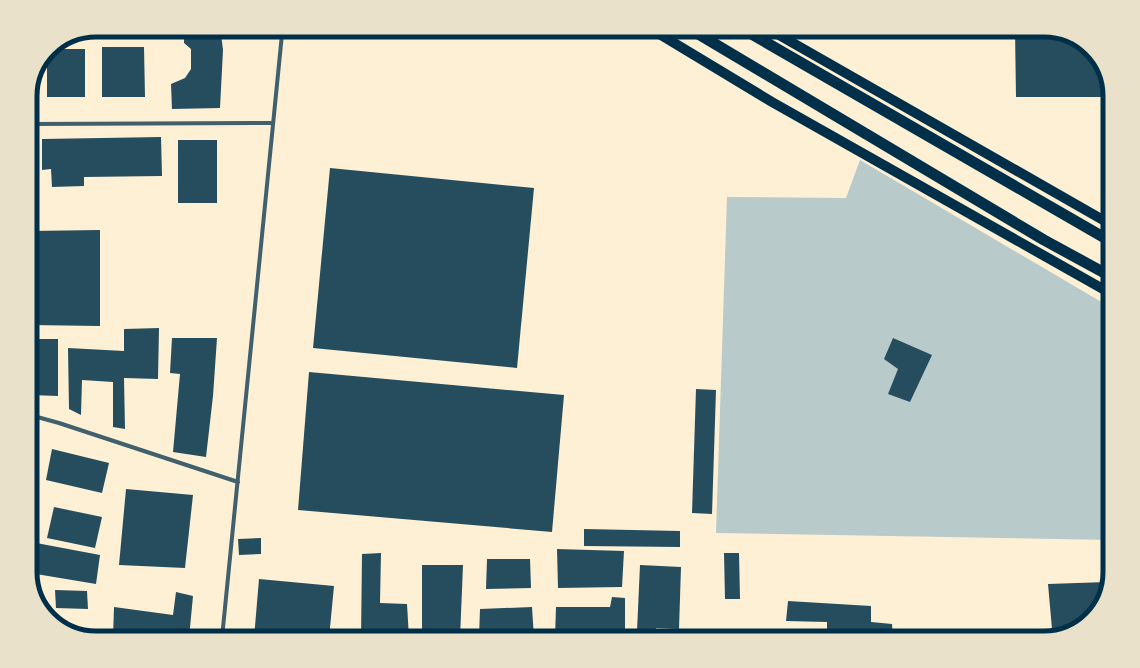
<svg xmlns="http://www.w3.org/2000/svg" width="1140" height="668" font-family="Spectral,serif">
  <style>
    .green { fill: #b9caca }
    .building { fill: #264d5e }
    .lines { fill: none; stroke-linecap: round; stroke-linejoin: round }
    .minor { stroke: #3f606c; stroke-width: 4 }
    .primary { stroke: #003049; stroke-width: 10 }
    .trunk { stroke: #003049; stroke-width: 11 }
    .rim { fill: none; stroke: #003049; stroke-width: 5 }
  </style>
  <rect width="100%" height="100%" fill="#fdf0d5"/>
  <path class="green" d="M860,160L1110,307V540L716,533L727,197L846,198Z"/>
  <g class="building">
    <path d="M1015,30H1044L1077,39L1099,60L1110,92V97H1016Z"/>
    <path d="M184,34H221L223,50L220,108L172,109L171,84L185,78L191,69V49L184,43Z"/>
    <path d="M102,47H144L145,97H102Z"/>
    <path d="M50,49H85V97H47V55Z"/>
    <path d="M35,83V97H30V92Z"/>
    <path d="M161,137L162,176L84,177V186L52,187L51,169L42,170V139Z"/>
    <rect x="178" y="140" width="39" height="63"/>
    <path d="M330,168L534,188L517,368L313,348Z"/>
    <path d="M100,230V326L30,325V231Z"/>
    <path d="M159,328L158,379L124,378L125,429L113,427V382L82,380L81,415L69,409L68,348L124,351V329Z"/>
    <path d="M172,338H217L213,396L206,457L173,452L180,374L170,373Z"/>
    <path d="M893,338L932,355L910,402L888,394L898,369L884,359Z"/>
    <path d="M30,339H58V396L30,395Z"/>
    <path d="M309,372L564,395L552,532L298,510Z"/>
    <path d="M696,389L716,390L712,514L692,513Z"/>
    <path d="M52,449L109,463L102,493L46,480Z"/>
    <path d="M126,489L193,495L185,568L119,565Z"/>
    <path d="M54,507L102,517L95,548L47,538Z"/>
    <path d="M584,529L680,531V547L584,546Z"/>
    <path d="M261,538V554L239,555L238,539Z"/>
    <path d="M31,542L100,555L96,584L30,573Z"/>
    <path d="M557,549L624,551L622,587L558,588Z"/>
    <path d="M381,553L380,603L407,604L409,638H361L362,554Z"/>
    <path d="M724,553H739L740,599H725Z"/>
    <path d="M487,559H530L531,588L486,589Z"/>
    <path d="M422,565H463L460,638H422Z"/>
    <path d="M640,565L681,567L679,629L656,628L655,632L637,631Z"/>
    <path d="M259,579L334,586L329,638H254Z"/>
    <path d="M1107,582L1101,605L1078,628L1052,629L1048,584Z"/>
    <path d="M55,590L87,591L88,609L56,608Z"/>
    <path d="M176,592L193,596L189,638H113L114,607L173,615Z"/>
    <path d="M612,597L625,598V638H555L556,607H610Z"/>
    <path d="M788,601L871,606V622L892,624L893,638H827V622L786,621Z"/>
    <path d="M532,607L534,638H479L480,609Z"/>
    <path d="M723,630L762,632V638H723Z"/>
    <rect x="899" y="634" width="61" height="4"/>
  </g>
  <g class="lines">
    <g class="minor">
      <path d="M30,124L273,123"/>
      <path d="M30,415L59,423L238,482"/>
      <path d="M30,459L37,417"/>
      <path d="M222,638L282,34"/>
    </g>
    <g class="primary">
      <path d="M772,31L1110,224"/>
      <path d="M656,32L772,102L1110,293"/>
    </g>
    <g class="trunk">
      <path d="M695,32L1044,240L1110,276"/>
      <path d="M748,32L1110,241"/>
    </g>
  </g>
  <path d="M0 0H1140V668H0ZM96 37H1044A59 59 0 0 1 1103 96V572A59 59 0 0 1 1044 631H96A59 59 0 0 1 37 572V96A59 59 0 0 1 96 37Z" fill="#e9e1ca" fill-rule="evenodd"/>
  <path class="rim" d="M96 37H1044A59 59 0 0 1 1103 96V572A59 59 0 0 1 1044 631H96A59 59 0 0 1 37 572V96A59 59 0 0 1 96 37Z"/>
</svg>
